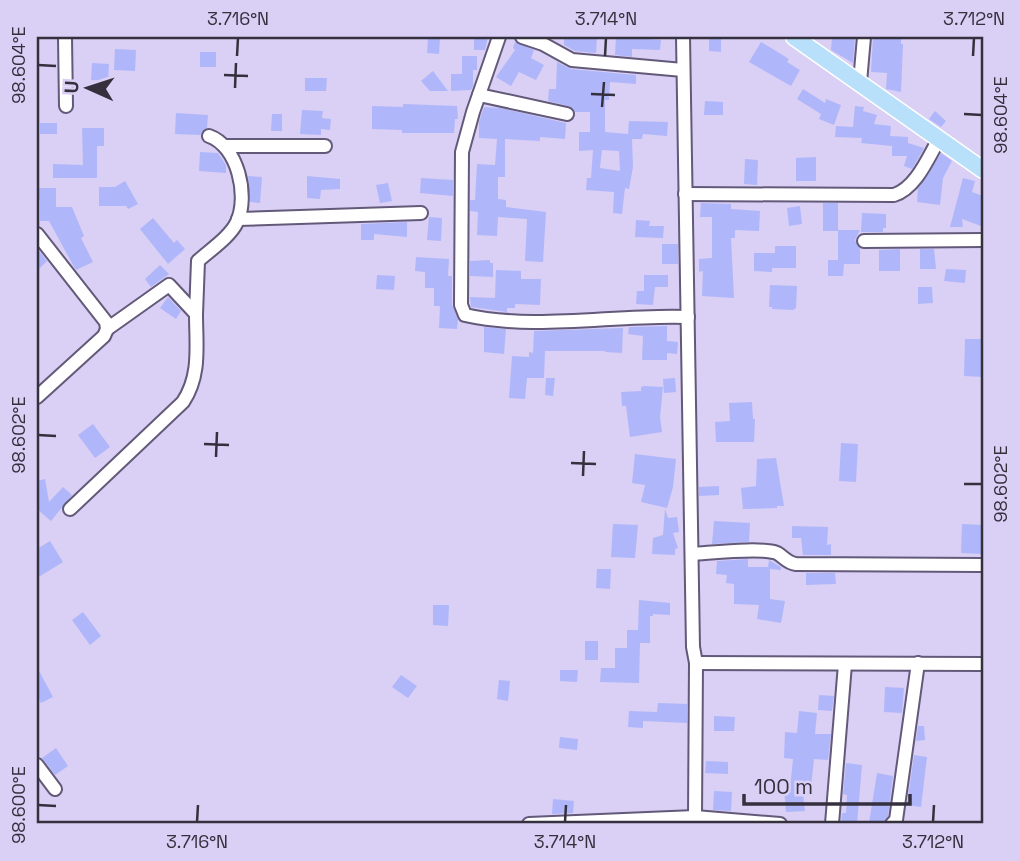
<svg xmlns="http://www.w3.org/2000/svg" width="1020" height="861" font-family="'Space Grotesk',sans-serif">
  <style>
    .building { fill: #afb7fa; fill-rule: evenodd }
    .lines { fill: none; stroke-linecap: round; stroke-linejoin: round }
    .minor-casing { stroke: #635979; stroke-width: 16 }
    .major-casing { stroke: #fff; stroke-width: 19 }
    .minor { stroke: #fff; stroke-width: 12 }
    .major { stroke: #b9e0fa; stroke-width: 16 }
    .ticks { fill: none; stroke: #34303e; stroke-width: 2.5 }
    .neatline { fill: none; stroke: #34303e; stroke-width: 2.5 }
    .ticks-label { font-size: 18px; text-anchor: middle; fill: #34303e }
  </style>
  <rect width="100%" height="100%" fill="#dacff4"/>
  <g class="building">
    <path d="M428,37L440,38L439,54L427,53Z"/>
    <path d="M474,37H488L485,50H474Z"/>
    <path d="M564,37H597L596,53L575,51L564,45Z"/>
    <path d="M616,37L661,40L660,50L632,49V57L615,55Z"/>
    <path d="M709,37H721V52L709,51Z"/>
    <path d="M832,37H855L853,63L831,50Z"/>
    <path d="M873,37H901V44H903L901,92L886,89L887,73L871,72Z"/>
    <path d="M515,42L534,50L531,58L544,65L536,80L519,72L511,86L496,77L515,50L513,48Z"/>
    <path d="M761,42L789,59L787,62L800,70L791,86L749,62Z"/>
    <path d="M115,49L136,50L135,71L114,70Z"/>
    <rect x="200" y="52" width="16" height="15"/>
    <path d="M462,56H477V70H473V86L471,90L451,91V74H462Z"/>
    <path d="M557,62L571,69L636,75V84L610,82L609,100H605V132L628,134L629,121L668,122L667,136L643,134L642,139H632L633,167L629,189L625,188L622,214L613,213L614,192L586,190L587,178H591L593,150L579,151V132H590V112H575L569,106L548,101L549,89H556ZM602,150L619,151L620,171L600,168Z"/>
    <path d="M92,63L109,64L108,81L91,80Z"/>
    <path d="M433,71L448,91H430L421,81Z"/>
    <path d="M305,78H327L326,91H305Z"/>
    <path d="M803,89L825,103L826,99L841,105L834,125L819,119L821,114L797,99Z"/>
    <path d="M705,101L723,102V115H704Z"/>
    <path d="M403,104L457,106L458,119H455L454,133H402V130L372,129V106L403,107Z"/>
    <path d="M855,106L864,107L863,111L877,115L874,124L891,126L890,136L908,137V143L924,148L912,169L904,166L907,156H892V146L861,143L862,138L835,137L836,126L853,127Z"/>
    <path d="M484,107L500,108L566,123L565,139L540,137V141L505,139V177H498V199L506,200V207L546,212L543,262L525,261L527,219L498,217L497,236L477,235L478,212L470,211V200H475L477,164L495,165L497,139L479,138V122Z"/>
    <path d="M302,110L323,111L322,118L331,119L330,130L321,129V135L300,134Z"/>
    <path d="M935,111L946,121L941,127L929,119Z"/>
    <path d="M176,113L208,115L207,128L200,135L175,134Z"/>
    <path d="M272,114H282V131H271Z"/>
    <rect x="40" y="123" width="17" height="11"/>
    <path d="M82,128H104V146H97V178H53V164L83,165Z"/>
    <path d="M200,152L218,153L226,165V173L199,171Z"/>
    <path d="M941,153L952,161L943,178L940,205L917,202L918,188Z"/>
    <path d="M816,157V181H796V158Z"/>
    <path d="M745,159L758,160L757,185L744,184Z"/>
    <path d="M248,176L262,177L260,203L250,202Z"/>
    <path d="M307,176L340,179V189L321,190L320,199L307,198Z"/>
    <path d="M421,178L453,180V196L420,193Z"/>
    <path d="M963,178L975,181L972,192L983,196L981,226L962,219L963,227H950Z"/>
    <path d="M125,181L138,204L128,209L126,206H99V187H115Z"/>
    <path d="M388,183L392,201L380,203L376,185Z"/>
    <path d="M37,188H56V207H72L84,236L81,238L93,262L76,270L73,265L49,221H40V200H37Z"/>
    <path d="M701,203L731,204V209L760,211L759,231L735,230V238H731L734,298L702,296L703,271L699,272V259L712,258V217H700Z"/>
    <rect x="823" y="203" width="15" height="28"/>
    <path d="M800,206L802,224L789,226L787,208Z"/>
    <path d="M862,213L886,214V228H883V232H861Z"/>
    <path d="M429,217L442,218L441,241L427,240Z"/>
    <path d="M153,218L174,243L177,240L185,249L168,264L140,229Z"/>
    <path d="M636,220L650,221L649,226H664L663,238L635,237Z"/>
    <path d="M407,222V237L374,234V240H361V224Z"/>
    <path d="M838,230H860L855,240L860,249V264H844L843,276H828V260H838Z"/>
    <rect x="662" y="244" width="16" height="20"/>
    <path d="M775,246H796V268H772V272L754,271V253H775Z"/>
    <path d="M37,248L47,261L37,271Z"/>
    <path d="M900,249V271H879V250Z"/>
    <path d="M920,249H934L936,269H920Z"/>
    <path d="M416,257L449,259L448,276H452V305L458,319L457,329L439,328L440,306H434V288H425V272L415,271Z"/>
    <path d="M490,260V263H493V277L470,276V261Z"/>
    <path d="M160,265L169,274L151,287L145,279Z"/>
    <path d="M946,269L966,270L965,283L944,281Z"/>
    <path d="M496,270L521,271V279H541L540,305L515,304V308H507V312L471,307L470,297L495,298Z"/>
    <path d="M377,275L395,276L394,290L376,289Z"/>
    <path d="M644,275H668V287H655L653,305L636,304L637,291H644Z"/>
    <path d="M770,285L797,286L796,308L793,310L772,309V307H769Z"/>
    <path d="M918,287H932L933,303L918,304Z"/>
    <path d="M168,297L181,311L176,319L160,308Z"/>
    <path d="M667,326V341L678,342L677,354L667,353V360H642L643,336L628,334L629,327Z"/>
    <path d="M484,327L506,329L504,354L484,352Z"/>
    <path d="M623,328L622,353L605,352V351H545L544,378H527L525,399L509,398L512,356L529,357V352L533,353L534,331Z"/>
    <path d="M965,339H983V377L964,376Z"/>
    <path d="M546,378H555L553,396L545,395Z"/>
    <path d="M675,378L676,392L664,393L663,379Z"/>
    <path d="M644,386L663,387L660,417L662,432L630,437L626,406H622L621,392L641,391V387Z"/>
    <path d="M752,402L753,419H755L754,442H716L715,422L730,421L729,403Z"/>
    <path d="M93,424L110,447L95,458L78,435Z"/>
    <path d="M841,443L858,444L856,482L839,481Z"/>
    <path d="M635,454L676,459L673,487L667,508L641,502L645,485L632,483Z"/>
    <path d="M776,458L784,506H777V508L743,509L741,488L756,486L757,459Z"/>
    <path d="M45,479L49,502L63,487L72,495L51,521L37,509V481Z"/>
    <path d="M719,486V495L699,496V487Z"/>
    <path d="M665,509L668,518L677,517L679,532L673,533L678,548L675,549V555L652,554L653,538L663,535Z"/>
    <path d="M714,521L750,523L749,542L712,544Z"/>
    <path d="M613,524L638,525L635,558L611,557Z"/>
    <path d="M962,524L983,525V554L961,553Z"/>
    <path d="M792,526L828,527L827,545L831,544V555H803L801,538H792Z"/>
    <path d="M50,541L63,562L37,578V549Z"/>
    <path d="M748,559V567H768L769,560L781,567V570L770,569V599L785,601L781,623L757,619L759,605L734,604V584L726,583L727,575L716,574L717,561Z"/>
    <path d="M597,569H611L610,589L596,588Z"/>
    <path d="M806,573H835L836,584L806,585Z"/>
    <path d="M639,600L670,603V615L653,614V616H650V643H640L639,683L600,682L601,668H615V648H627V630H638Z"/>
    <path d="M433,605H449L448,626L433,625Z"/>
    <path d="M83,612L101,636L90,645L72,620Z"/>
    <rect x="585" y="641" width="13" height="19"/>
    <path d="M37,667L53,697L41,703L37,696Z"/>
    <path d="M560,670H578L577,682L560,681Z"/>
    <path d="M401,675L417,686L408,698L392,687Z"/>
    <path d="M499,680L510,681L508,701L497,699Z"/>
    <path d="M885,687L904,688L902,713L884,712Z"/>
    <path d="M819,695L834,696L832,711L818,710Z"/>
    <path d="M658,703L687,704V723L643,721V728L628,727L629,711L657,712Z"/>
    <path d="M799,711L817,713L815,734H831L828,760L814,759L811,787L802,786L805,811L786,812L784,790L790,789L793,759L784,758L785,732L797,733Z"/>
    <path d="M714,716L735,717L734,731H714Z"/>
    <path d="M918,726H924L925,740L916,741Z"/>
    <path d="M560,737L578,739L577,750L559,748Z"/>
    <path d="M56,748L68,766L55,775L42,758Z"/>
    <path d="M914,755L927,757L921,807L907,805Z"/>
    <path d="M706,761L728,762V774L705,773Z"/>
    <path d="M846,763L862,765L857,824L841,823L842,813H846L847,795L843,794Z"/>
    <path d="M877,773L893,776L888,816L883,823H869Z"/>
    <path d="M714,791L732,792L731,811L713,810Z"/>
    <path d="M553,799L574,801L573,813L552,814Z"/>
  </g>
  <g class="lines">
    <g class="minor-casing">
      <g id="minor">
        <path d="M65,37L66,106"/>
        <path d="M499,37L473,112L462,152L461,305L465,315C536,331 616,314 688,317"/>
        <path d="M522,37L543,44L572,60L683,70"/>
        <path d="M683,37L693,647L696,663L695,817"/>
        <path d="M860,82L864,37"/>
        <path d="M479,95L567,114"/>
        <path d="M225,146H325"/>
        <path d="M685,194L894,195C916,188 928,158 939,139"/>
        <path d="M238,219L421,213"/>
        <path d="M37,234L106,322L107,329L104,336L37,397"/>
        <path d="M864,241L983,240"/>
        <path d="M196,314L198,261C210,250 230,237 237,222C249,196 238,146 209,136"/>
        <path d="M70,509L183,402C201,375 196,345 196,314L169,285L107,329"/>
        <path d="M692,554C711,553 761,547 777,553C784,557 787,563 796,564L983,565"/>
        <path d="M696,663L983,664"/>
        <path d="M37,765L55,789"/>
        <path d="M529,824L695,817L780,824"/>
        <path d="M832,824L845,664"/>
        <path d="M892,824L896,820L918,663"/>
      </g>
    </g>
    <g class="major-casing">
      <path id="major" d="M794,37L983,170"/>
    </g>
    <use href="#minor" class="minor"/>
    <use href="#major" class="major"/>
  </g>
  <path class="ticks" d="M237,56L238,38M605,56L606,38M973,56L974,38M38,65L56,66M224,75L248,76M235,88L236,63M591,94L615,95M602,107L604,82M964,114L982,115M38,435L56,436M204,444L229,445M216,457L217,432M571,463L596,464M583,476L584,451M964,484H982M38,805L56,806M197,822L198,805M565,822L566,805M933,822L934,805"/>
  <rect width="1020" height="861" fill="none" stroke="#dacff4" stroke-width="77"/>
  <g transform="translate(88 88) rotate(273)" stroke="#dacff4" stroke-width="5" paint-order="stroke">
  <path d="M0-5L12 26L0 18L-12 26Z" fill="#34303e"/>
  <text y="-10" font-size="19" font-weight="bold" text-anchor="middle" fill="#34303e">U</text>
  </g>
  <path d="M744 794v10h166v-10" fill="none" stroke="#34303e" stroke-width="3.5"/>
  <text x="754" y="794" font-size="21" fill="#34303e" stroke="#dacff4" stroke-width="5" paint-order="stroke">100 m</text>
  <rect x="38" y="38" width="944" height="784" class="neatline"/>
  <g class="ticks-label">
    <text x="238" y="25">3.716°N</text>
    <text x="606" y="25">3.714°N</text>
    <text x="974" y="25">3.712°N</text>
    <text transform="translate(19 65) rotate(-90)" y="6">98.604°E</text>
    <text transform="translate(1001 115) rotate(-90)" y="6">98.604°E</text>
    <text transform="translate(19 435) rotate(-90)" y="6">98.602°E</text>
    <text transform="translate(1001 484) rotate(-90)" y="6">98.602°E</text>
    <text transform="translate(19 805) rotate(-90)" y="6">98.600°E</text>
    <text x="197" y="848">3.716°N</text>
    <text x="565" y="848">3.714°N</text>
    <text x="933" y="848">3.712°N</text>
  </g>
</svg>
